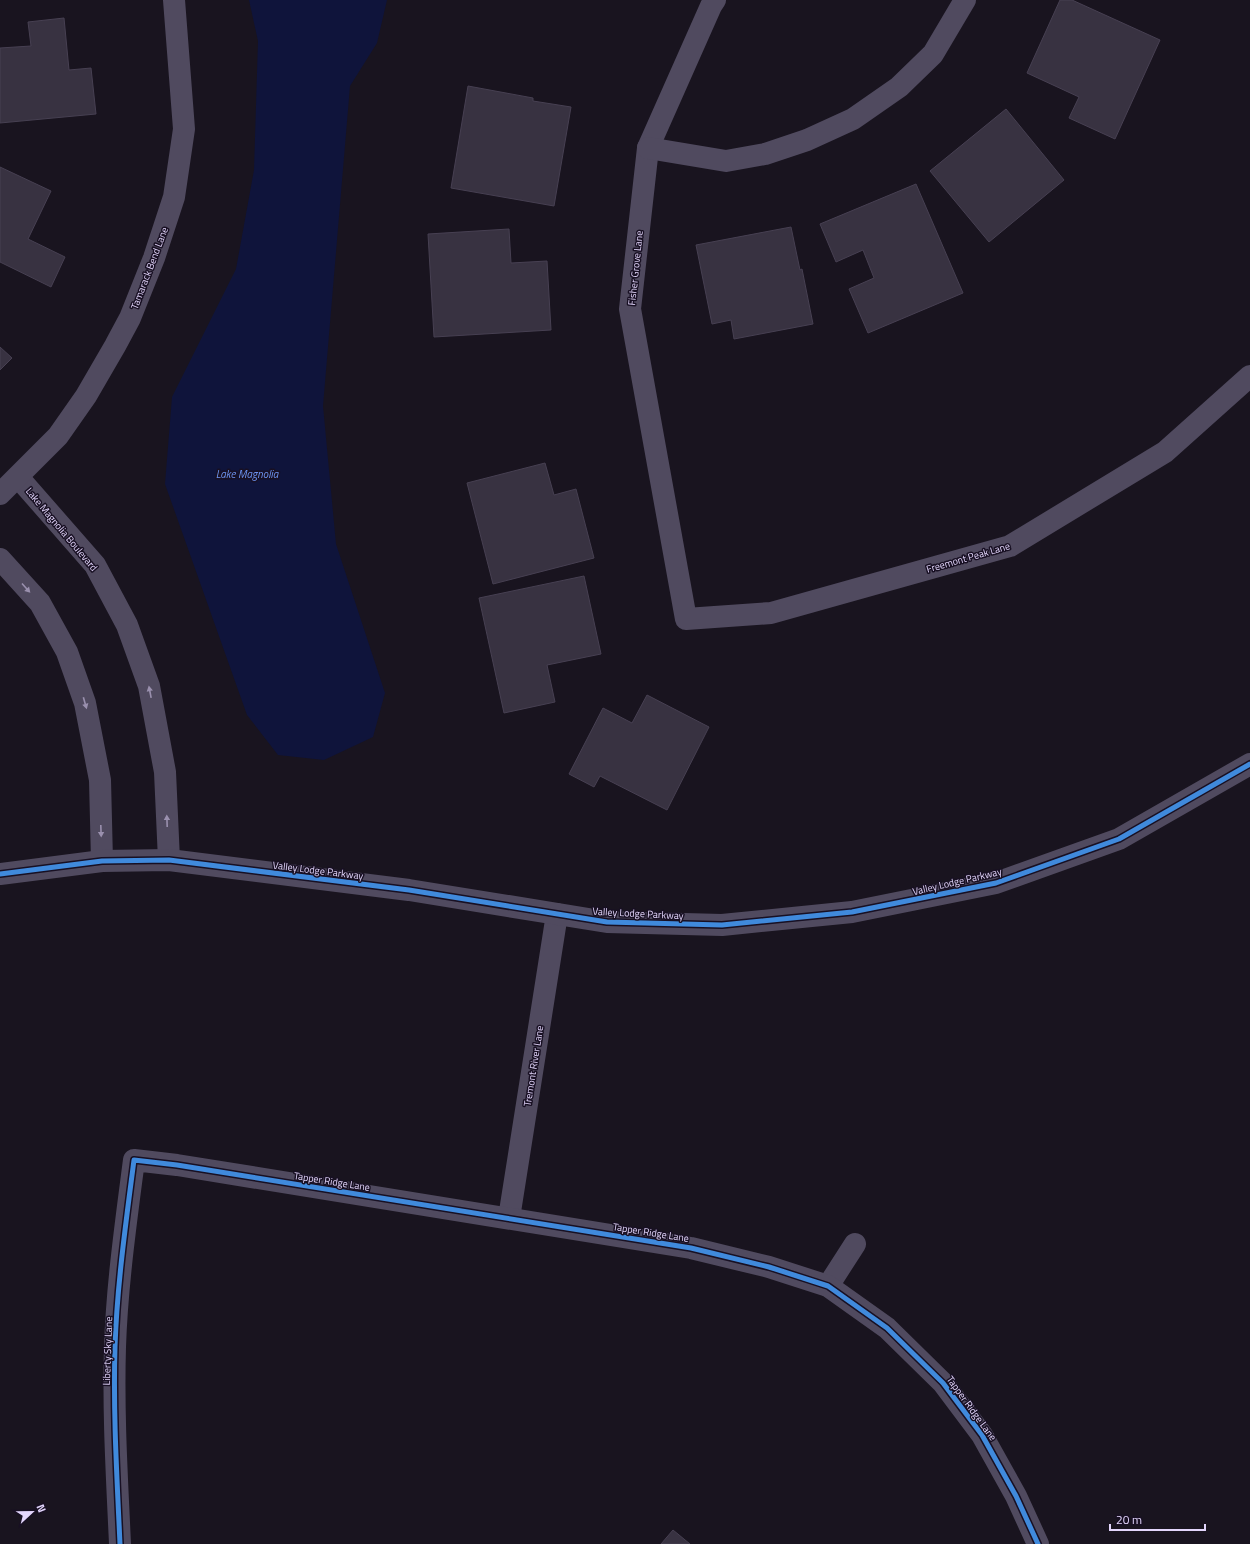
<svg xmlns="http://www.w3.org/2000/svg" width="1250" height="1544" font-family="'Titillium Web',sans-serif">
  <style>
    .water { fill: #0f143b }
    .building { fill: #383241; stroke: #474052 }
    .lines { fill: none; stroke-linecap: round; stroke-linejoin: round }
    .minor { stroke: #504a5f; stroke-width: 22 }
    .tertiary { stroke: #504a5f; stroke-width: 22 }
    .cycleway-casing { stroke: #181023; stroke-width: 8 }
    .cycleway { stroke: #408adc; stroke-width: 5 }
    .oneway { fill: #9a90ae }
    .labels { text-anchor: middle; stroke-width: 3; stroke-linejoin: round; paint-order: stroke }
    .street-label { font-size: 10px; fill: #e3d6fc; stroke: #181023 }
    .water-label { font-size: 11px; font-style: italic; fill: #6c94f3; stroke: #181023 }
  </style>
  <rect width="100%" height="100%" fill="#19141f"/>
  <path class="water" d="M249,0H387L377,43L350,86L323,406L336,544L385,693L373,737L324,760L278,755L247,715L165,484L172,397L236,269L254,170L258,41Z"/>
  <g class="building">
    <path d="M1060,0H1072L1160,40L1115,139L1069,118L1079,97L1027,73Z"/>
    <path d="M64,18L69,70L91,68L96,114L0,123V48L31,46L28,22Z"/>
    <path d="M468,86L533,98V101L571,107L554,206L451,188Z"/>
    <path d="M1006,109L1064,180L989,242L930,171Z"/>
    <path d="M0,167L51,191L28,239L65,257L51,287L0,262Z"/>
    <path d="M916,184L963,293L868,333L849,289L874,278L863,250L836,262L820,224Z"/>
    <path d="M791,227L800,270L802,269L813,324L734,339L731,320L712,324L696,245Z"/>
    <path d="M509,229L511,263L547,261L551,330L434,337L428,234Z"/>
    <path d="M0,347L12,358L0,370Z"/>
    <path d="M545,463L554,495L576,489L594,558L493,584L467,483Z"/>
    <path d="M584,576L601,654L547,665L555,702L504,713L479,598Z"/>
    <path d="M647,695L709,727L667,810L600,776L594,787L569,774L603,708L632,723Z"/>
    <path d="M673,1530L690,1544H661Z"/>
  </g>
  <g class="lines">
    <g class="minor">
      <path d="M715,0L711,6L648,148L630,309L686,619L771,613L1010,546L1165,452L1250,376"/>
      <path d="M648,148L726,161L765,154L807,140L853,119L899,87L933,54L965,0"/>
      <path d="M18,477L95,565L127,625L149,686L165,772L169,860"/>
      <path d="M0,494L58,436L86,396L115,346L130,318L154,258L174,197L184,129L174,0"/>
      <path d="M0,559L40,603L67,652L85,703L100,780L102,861"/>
      <path d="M509,1218L557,914"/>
      <path d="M828,1286L855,1244"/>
      <path d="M120,1544C117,1478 113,1413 115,1347C117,1285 126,1222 134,1160L177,1165L691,1248L769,1267L828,1286L887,1328L943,1383L982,1435L1016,1496L1038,1544"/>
    </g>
    <path class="tertiary" d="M0,874L102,861L169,860L409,890L607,922L722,925L852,912L996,883L1119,839L1250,764"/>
    <g class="cycleway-casing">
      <g id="cycleway">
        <path d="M0,874L102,861L169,860L409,890L607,922L722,925L852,912L996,883L1119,839L1250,764"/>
        <path d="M120,1544C117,1478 113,1413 115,1347C117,1285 126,1222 134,1160L177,1165L691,1248L769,1267L828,1286L887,1328L943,1383L982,1435L1016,1496L1038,1544"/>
      </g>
    </g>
    <use href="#cycleway" class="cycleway"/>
  </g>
  <defs><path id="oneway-solid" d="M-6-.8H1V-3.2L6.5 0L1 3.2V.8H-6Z"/></defs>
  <g class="oneway">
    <use href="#oneway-solid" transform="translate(26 588) rotate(48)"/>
    <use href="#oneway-solid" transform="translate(150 692) rotate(-101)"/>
    <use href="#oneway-solid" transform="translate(85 703) rotate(74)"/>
    <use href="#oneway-solid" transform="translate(167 821) rotate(-92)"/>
    <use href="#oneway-solid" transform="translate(101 831) rotate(88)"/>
  </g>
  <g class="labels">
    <g class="street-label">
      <text transform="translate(149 268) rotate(-69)" y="4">Tamarack Bend Lane</text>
      <text transform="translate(635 268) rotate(-84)" y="4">Fisher Grove Lane</text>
      <text transform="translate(62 529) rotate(50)" y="4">Lake Magnolia Boulevard</text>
      <text transform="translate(968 557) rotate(-16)" y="4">Freemont Peak Lane</text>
      <text transform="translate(318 870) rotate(7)" y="4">Valley Lodge Parkway</text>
      <text transform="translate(957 881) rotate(-13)" y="4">Valley Lodge Parkway</text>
      <text transform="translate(638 913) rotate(3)" y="4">Valley Lodge Parkway</text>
      <text transform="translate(533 1066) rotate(-81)" y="4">Tremont River Lane</text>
      <text transform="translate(332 1181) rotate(9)" y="4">Tapper Ridge Lane</text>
      <text transform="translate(651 1232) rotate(9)" y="4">Tapper Ridge Lane</text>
      <text transform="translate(107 1351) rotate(-88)" y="4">Liberty Sky Lane</text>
      <text transform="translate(972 1408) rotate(54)" y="4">Tapper Ridge Lane</text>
    </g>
    <g class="water-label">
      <text x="247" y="478">Lake Magnolia</text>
    </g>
  </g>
  <g transform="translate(32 1512) rotate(68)" stroke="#181023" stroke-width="3" paint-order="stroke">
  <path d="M0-3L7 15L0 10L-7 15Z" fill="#e3d6fc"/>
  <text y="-6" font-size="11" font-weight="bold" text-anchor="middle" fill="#e3d6fc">N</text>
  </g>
  <path d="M1110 1524v6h95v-6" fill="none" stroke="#e3d6fc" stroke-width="2"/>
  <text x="1116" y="1524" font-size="12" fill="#e3d6fc" stroke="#181023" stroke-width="3" paint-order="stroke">20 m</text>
</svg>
